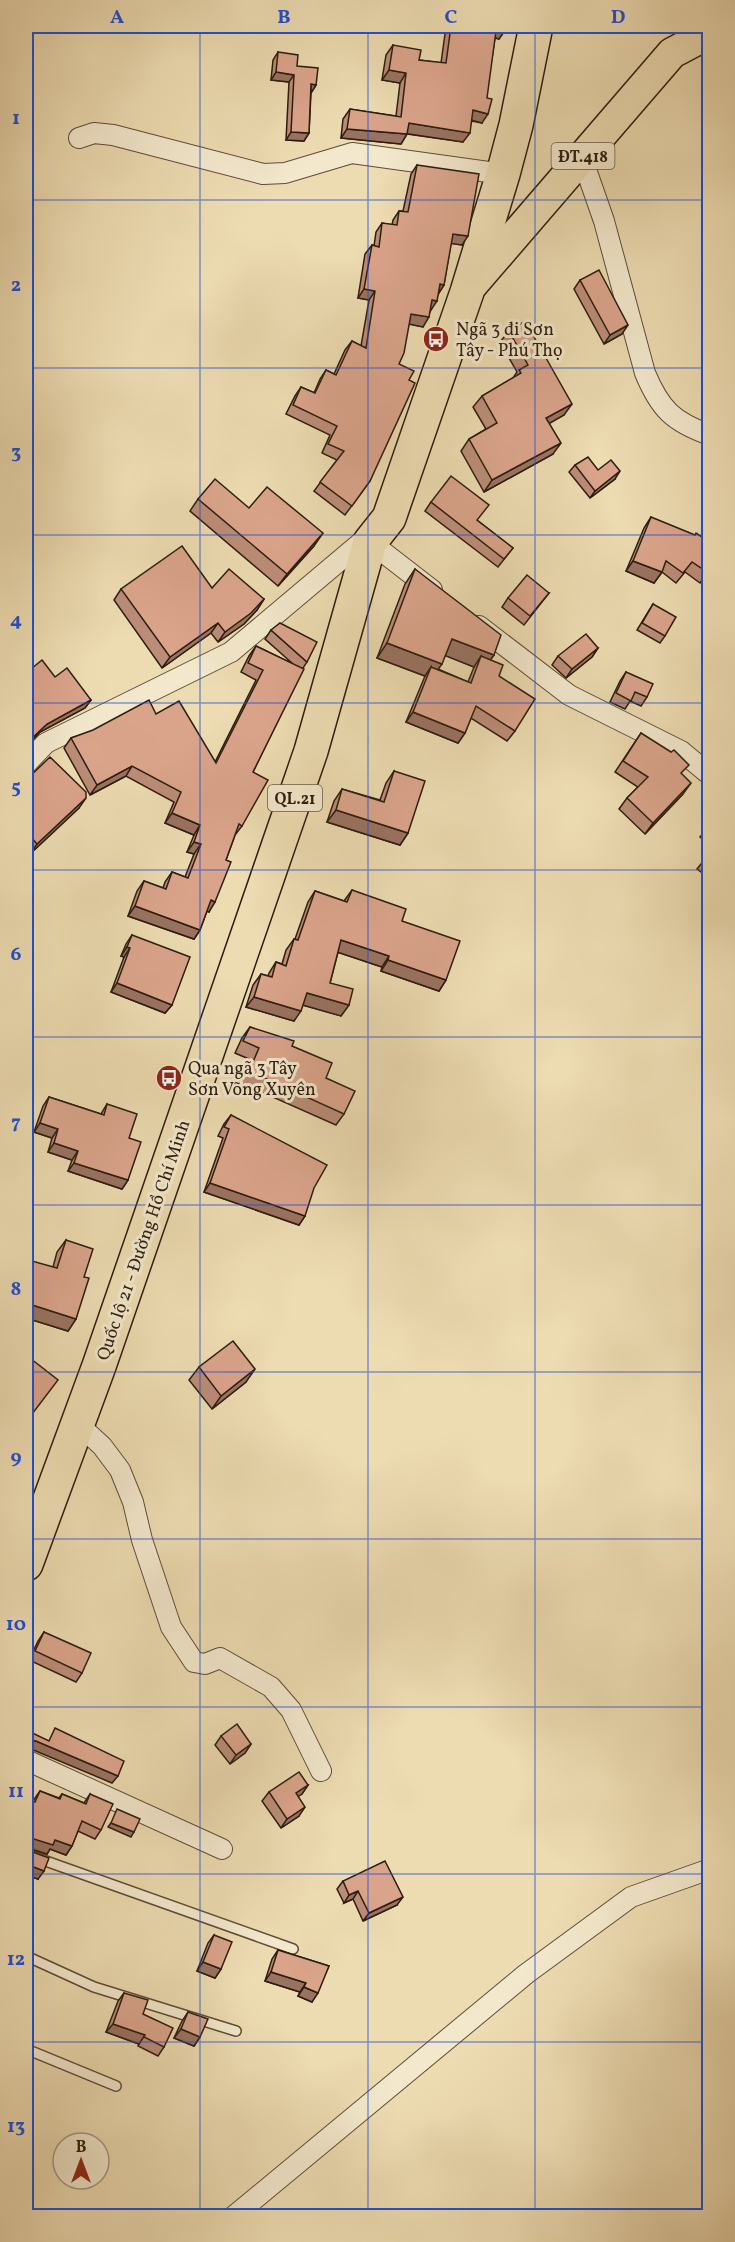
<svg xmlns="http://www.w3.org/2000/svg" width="735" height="2242" font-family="Vollkorn,serif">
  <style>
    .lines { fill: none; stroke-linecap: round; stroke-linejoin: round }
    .lane-casing { stroke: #5d4c37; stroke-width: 12 }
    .street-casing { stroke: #5d4c37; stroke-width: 22 }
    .primary-casing { stroke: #2d1d0e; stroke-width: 33 }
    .highway-casing { stroke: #2d1d0e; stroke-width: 36 }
    .lane { stroke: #f3e8cc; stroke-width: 9 }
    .street { stroke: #f3e8cc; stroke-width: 20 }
    .primary { stroke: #eddbb1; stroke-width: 30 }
    .highway { stroke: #eddbb1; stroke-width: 33 }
    .wall { fill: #bb8d78; stroke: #2d1d0e; stroke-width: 1.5; fill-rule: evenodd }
    .shaded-wall { fill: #997361; stroke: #2d1d0e; stroke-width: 1.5 }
    .building { fill: #daa48b; stroke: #2d1d0e; stroke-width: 1.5 }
    .grid { fill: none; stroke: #1d4ed8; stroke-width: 1.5; stroke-opacity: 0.55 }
    .labels { text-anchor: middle; stroke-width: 6; stroke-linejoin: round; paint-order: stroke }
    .shield { fill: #f3e8cc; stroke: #685a47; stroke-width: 1.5 }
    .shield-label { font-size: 16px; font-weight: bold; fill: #2d1d0e }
    .poi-label { font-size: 18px; fill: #2d1d0e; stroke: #f3e8cc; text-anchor: start }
    .street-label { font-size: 18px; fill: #2d1d0e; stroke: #f3e8cc }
    .neatline { fill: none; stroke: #1d4ed8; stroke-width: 2 }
    .grid-label { font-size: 20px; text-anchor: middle; font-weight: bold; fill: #1d4ed8 }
  </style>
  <rect width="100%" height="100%" fill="#eddbb1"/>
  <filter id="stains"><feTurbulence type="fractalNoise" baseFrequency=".00333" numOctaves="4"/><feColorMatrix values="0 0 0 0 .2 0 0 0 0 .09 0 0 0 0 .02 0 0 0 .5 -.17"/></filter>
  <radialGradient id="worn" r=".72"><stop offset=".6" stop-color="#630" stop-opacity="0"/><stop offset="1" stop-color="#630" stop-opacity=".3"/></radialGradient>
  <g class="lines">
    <g class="lane-casing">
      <g id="lane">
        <path d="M26,1854L293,1949"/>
        <path d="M26,1956L94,1987L236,2031"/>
        <path d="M26,2049L116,2086"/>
      </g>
    </g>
    <g class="street-casing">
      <g id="street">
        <path d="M79,138L94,133L113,135L263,174L285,173L352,153L503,174"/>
        <path d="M582,158L604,221L645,373C660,409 673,422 710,435"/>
        <path d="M370,542L432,590"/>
        <path d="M479,626L569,695L681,751L710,775"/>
        <path d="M26,764L46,743L231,652L370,535"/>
        <path d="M78,1424L102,1446L120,1470L133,1502L142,1540L171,1627L194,1662L205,1664L220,1658L271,1687L291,1710L321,1771"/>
        <path d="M26,1760L222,1849"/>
        <path d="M234,2216L526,1974L631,1897L710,1869"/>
      </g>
    </g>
    <g class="primary-casing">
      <path id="primary" d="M467,291L672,53L710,33"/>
    </g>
    <g class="highway-casing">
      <path id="highway" d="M26,1564L99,1366L311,751L370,542L389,518L467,292L503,174L516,125L536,26"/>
    </g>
    <use href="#lane" class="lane"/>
    <use href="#street" class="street"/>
    <use href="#primary" class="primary"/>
    <use href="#highway" class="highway"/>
  </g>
  <g class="wall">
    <path d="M451,26L485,29L486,26H507L499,39L495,38L482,123L472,121L463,142L407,134L401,144L341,138L343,119L350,109L396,116L400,83L382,80L386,55L393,45L419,60L441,63L445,34Z"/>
    <path d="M278,52L297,66L316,85L311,93L309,133L304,141L286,140L289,82L271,80L273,60Z"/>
    <path d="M417,165L462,245L451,243L444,285L439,293L423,327L409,324L399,364L409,380L370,481L345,515L314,491L337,460L322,453L330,435L286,414L295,396L301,387L314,393L320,379L326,370L334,374L345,350L352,341L361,346L369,300L358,298L365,254L372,245L374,246L376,232L382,223L392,225L393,220L399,211H403L411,174Z"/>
    <path d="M580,280L622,334L604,344L574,289Z"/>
    <path d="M509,331L564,415L549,423L553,454L484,492L461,451L469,439L486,429L473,407L482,396L513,378L517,372L500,342Z"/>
    <path d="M575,465L598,470L615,479L590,498L569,472Z"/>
    <path d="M198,499L249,508L314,546L278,586L190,511Z"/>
    <path d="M431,502L478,521L513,548L498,567L425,511Z"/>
    <path d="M651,517L710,569L700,583L685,572L676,583L662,572L654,583L626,571L644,528Z"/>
    <path d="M415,569L494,655L490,660L499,676L515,731L507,741L471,718L465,733L458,743L406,722L425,676L377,658L405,584ZM445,655L474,667L468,682L438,669Z"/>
    <path d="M212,588L264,599L257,610L244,624L218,642L211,633L162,668L114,600L121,589Z"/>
    <path d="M549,593L524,625L502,607L508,598Z"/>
    <path d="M653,604L665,636L660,643L637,630Z"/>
    <path d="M271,630L307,662L303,668L253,772L242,826L235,835L226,860L209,912L207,911L200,930L194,939L128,916L137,891L144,881L163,888L165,882L172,872L185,877L194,854L187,852L194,835L165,823L174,802L126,776L90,795L64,748L71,738L156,714L215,762L256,680L241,672L249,656L256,646L293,664L265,639Z"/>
    <path d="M598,648L592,657L566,678L552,665L558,656Z"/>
    <path d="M626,672L647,697L641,706L630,701L625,709L610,702L620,681Z"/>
    <path d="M26,673L55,677L91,700L85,708L40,732L26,747Z"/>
    <path d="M641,733L682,775L683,794L645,834L619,809L627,798L638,787L615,772Z"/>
    <path d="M394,771L408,833L400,845L327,822L334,801L342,789L380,800L386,783Z"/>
    <path d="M26,780L79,808L30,854L26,849Z"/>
    <path d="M710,826V846L700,837Z"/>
    <path d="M710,853V879L697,869Z"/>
    <path d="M352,890L402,921L446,980L439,991L381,971L382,967L338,952L330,983L349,1005L341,1016L303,1005L294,1021L246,1007L253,985L261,974L268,976L269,973L276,962L282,964L286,950L294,939H295L308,902L315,891L344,901Z"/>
    <path d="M132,935L172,1005L165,1013L111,992L124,957L121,956L126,944Z"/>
    <path d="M250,1027L292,1046L326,1078L344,1114L336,1125L241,1083L251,1060L235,1053L242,1038Z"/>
    <path d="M49,1097L101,1114L107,1104L129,1138L128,1180L122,1189L68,1171L72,1160L48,1152L52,1138L34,1132L43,1106Z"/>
    <path d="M231,1115L305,1216L299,1225L204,1192L223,1138L218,1136L224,1124Z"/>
    <path d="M66,1240L84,1277L76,1319L68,1331L26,1318V1265L53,1267L57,1252Z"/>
    <path d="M199,1367L246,1382L212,1409L189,1380Z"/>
    <path d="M44,1632L82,1673L76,1682L29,1660L38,1641Z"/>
    <path d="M221,1736L251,1744L245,1753L230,1764L215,1745Z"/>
    <path d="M308,1785L302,1794L298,1796L299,1816L281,1828L262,1801L269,1792Z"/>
    <path d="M40,1791L59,1798L62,1794L84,1803L90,1794L101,1830L95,1839L78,1831L72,1846L66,1855L50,1849L47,1854L27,1848L38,1879L26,1875V1798L33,1801Z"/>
    <path d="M343,1881L397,1905L363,1921L353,1899L344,1903L337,1889Z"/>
    <path d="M214,1935L221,1969L215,1978L197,1971L208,1943Z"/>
    <path d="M278,1950L329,1966L312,2002L298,1996L300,1992L265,1981L272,1959Z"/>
    <path d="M124,1993L143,2014L164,2047L158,2056L138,2046L139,2044L106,2032L118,2001Z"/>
    <path d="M188,2012L200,2037L194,2046L174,2038L182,2021Z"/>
  </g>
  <g class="shaded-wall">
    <path d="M490,26H493L506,29L499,39L484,34Z"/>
    <path d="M389,70L406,73L400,83L382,80Z"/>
    <path d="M276,72L294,75L289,82L271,80Z"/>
    <path d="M311,84L316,85L311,93Z"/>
    <path d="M473,110L488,114L482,123L467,119Z"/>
    <path d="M409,123L470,133L463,142L402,133Z"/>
    <path d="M347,129L407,134L401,144L341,138Z"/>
    <path d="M291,132L309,133L304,141L286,140Z"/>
    <path d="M453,234L468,236L462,245L447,243Z"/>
    <path d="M440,284L444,285L438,294Z"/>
    <path d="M364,289L375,291L369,300L358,298Z"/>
    <path d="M432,300L437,301L431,310L425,309Z"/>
    <path d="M411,314L429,317L423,327L404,323Z"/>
    <path d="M628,325L622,334L604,344L610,335Z"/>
    <path d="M572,404L564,415L538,430L546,418Z"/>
    <path d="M561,443L553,454L484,492L492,480Z"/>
    <path d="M620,471L615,479L590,498L595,491Z"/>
    <path d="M323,533L314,546L278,586L287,574Z"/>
    <path d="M633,561L662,572L654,583L626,571Z"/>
    <path d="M264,599L257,610L244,624L218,642L225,632Z"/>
    <path d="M218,623L211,633L162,668L170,657Z"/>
    <path d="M452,639L494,655L483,670L481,656L474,667L441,654Z"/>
    <path d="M387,643L442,664L431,679V667L425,676L377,658Z"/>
    <path d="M598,648L592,657L566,678L572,669Z"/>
    <path d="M91,700L85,708L40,732L26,747L31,739L47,724Z"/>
    <path d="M413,712L465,733L458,743L406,722Z"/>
    <path d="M132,766L126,776L90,795L97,785Z"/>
    <path d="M691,783L683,794L645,834L653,823Z"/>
    <path d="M86,798L79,808L30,854L37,844Z"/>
    <path d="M336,810L408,833L400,845L327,822Z"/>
    <path d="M172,813L200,825L194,835L165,823Z"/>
    <path d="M194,842L201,844L194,854L187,852Z"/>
    <path d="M211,900L215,902L209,912L204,910Z"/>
    <path d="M135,906L200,930L194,939L128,916Z"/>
    <path d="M341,940L389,956L382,967L334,951Z"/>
    <path d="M127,947L130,948L124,957L121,956Z"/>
    <path d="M388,960L446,980L439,991L381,971Z"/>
    <path d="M117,983L172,1005L165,1013L111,992Z"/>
    <path d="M307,993L349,1005L341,1016L299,1004Z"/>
    <path d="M254,997L301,1011L294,1021L246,1007Z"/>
    <path d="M40,1123L58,1129L52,1138L34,1132Z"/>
    <path d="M54,1143L78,1151L72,1160L48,1152Z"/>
    <path d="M74,1163L128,1180L122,1189L68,1171Z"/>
    <path d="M210,1183L305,1216L299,1225L204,1192Z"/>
    <path d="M26,1303L76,1319L68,1331L26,1318Z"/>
    <path d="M255,1369L246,1382L212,1409L221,1396Z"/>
    <path d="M30,1740L36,1741L118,1776L112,1783L31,1749L26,1748V1743Z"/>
    <path d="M251,1744L245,1753L230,1764L236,1755Z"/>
    <path d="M308,1785L302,1794L290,1802L296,1793Z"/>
    <path d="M305,1807L299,1816L281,1828L287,1819Z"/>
    <path d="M111,1823L134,1832L131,1837L108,1827Z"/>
    <path d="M34,1839L55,1840L72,1846L66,1855L50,1849L47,1854L28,1848L27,1840Z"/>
    <path d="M26,1864L44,1871L38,1879L26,1875Z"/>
    <path d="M358,1891L353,1899L344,1903L349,1895Z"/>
    <path d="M403,1897L397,1905L363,1921L369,1913Z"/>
    <path d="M203,1962L221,1969L215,1978L197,1971Z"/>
    <path d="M271,1972L306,1983L300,1992L265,1981Z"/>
    <path d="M304,1987L318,1993L312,2002L298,1996Z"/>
    <path d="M113,2024L145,2035L139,2044L106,2032Z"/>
    <path d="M181,2029L200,2037L194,2046L174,2038Z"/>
  </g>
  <g class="building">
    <path d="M451,26L496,31L487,98L492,99L488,114L473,110L470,133L409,123L407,134L347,129L350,109L401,117L406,73L389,70L393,45L421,50L419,60L446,63Z"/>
    <path d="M493,26H507L506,29Z"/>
    <path d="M278,52L298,55L297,66L318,68L316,85L311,84L309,133L291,132L294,75L276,72Z"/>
    <path d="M417,165L479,174L468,236L453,234L444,285L440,284L437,301L432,300L429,317L411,314L404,353L399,364L414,371L409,380L415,383L370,481L352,506L320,482L344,451L328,444L337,426L293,405L301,387L315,393L326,370L336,375L352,341L366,348L375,291L364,289L372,245L379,247L382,223L397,225L399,211L408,212Z"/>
    <path d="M599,270L628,325L610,335L580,280Z"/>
    <path d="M525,321L572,404L546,418L561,443L492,480L469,439L497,423L482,396L521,373L519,370L528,365L509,331Z"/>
    <path d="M588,457L598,470L611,460L620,471L595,491L575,465Z"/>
    <path d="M451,476L489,505L477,520L513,548L504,559L431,502Z"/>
    <path d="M215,479L249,508L267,487L323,533L287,574L198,499Z"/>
    <path d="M651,517L695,535L696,533L710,542V569L707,572L692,562L683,573L666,561L662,572L633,561Z"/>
    <path d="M182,546L212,588L229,569L264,599L251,613L225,632L218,623L170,657L121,589Z"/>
    <path d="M415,569L501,635L494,655L452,639L442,664L387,643Z"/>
    <path d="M527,575L549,593L530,616L508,598Z"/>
    <path d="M653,604L676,617L665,636L642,623Z"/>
    <path d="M280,623L317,642L307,662L271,630Z"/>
    <path d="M586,634L598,648L572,669L558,656Z"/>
    <path d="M256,646L304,669L253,772L268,780L242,826L239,824L226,860L231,862L215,902L211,900L200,930L135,906L144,881L166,889L172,872L188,878L201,844L194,842L200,825L172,813L181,792L132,766L97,785L71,738L93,730L149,700L156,714L179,701L216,763L263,670L248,663Z"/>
    <path d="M481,656L503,665L499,676L535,699L515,731L476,706L465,733L413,712L431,667L471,683Z"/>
    <path d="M42,660L55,677L67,668L91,700L47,724L31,739L26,732V673Z"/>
    <path d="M626,672L653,684L647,697L635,692L631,701L616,693Z"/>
    <path d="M641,733L671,752L674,750L689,765L681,773L691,783L653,823L627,798L648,777L623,761Z"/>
    <path d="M50,757L86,792V798L37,844L31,837L26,843V780Z"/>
    <path d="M394,771L425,781L408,833L336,810L342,789L384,802Z"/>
    <path d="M710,826V839L703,833Z"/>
    <path d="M710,853V865L704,860Z"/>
    <path d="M352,890L406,909L402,921L460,941L446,980L388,960L389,956L341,940L330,983L353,989L349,1005L307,993L301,1011L254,997L261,974L272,977L276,962L286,966L294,939L298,940L315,891L347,902Z"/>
    <path d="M132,935L190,957L172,1005L117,983L130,948L127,947Z"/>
    <path d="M250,1027L294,1041L292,1046L332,1063L326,1078L355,1091L344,1114L249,1071L259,1048L243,1041Z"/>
    <path d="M49,1097L104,1115L107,1104L137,1114L129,1138L141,1142L128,1180L74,1163L78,1151L54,1143L58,1129L40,1123Z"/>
    <path d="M231,1115L327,1165L314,1188L305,1216L210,1183L229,1129L224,1127Z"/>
    <path d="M66,1240L93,1249L84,1277L89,1278L76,1319L26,1303V1265L32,1261L57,1268Z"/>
    <path d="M233,1341L255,1369L221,1396L199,1367Z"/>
    <path d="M26,1355L58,1380L26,1422Z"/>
    <path d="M44,1632L91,1653L82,1673L35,1651Z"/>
    <path d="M237,1724L251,1744L236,1755L221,1736Z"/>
    <path d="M55,1728L124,1761L118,1776L36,1741L30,1740L26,1743V1730L49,1741Z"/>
    <path d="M299,1772L308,1785L296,1793L305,1807L287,1819L269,1792Z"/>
    <path d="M40,1791L60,1799L62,1794L86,1804L90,1794L113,1804L101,1830L82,1821L72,1846L55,1840L53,1845L34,1839L27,1840V1850L49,1858L44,1871L26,1864V1798L35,1802Z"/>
    <path d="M117,1809L140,1819L134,1832L111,1823Z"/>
    <path d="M385,1861L403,1897L369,1913L358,1891L349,1895L343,1881Z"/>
    <path d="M214,1935L232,1942L221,1969L203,1962Z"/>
    <path d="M278,1950L329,1966L318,1993L304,1987L306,1983L271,1972Z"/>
    <path d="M124,1993L148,2000L143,2014L173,2028L164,2047L144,2037L145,2035L113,2024Z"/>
    <path d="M188,2012L208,2019L200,2037L181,2029Z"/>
  </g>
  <path class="grid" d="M200,26V2216M368,26V2216M535,26V2216M26,200H710M26,368H710M26,535H710M26,703H710M26,870H710M26,1037H710M26,1205H710M26,1372H710M26,1539H710M26,1707H710M26,1874H710M26,2042H710"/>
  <defs>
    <g id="bus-disc" transform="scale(1.35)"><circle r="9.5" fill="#8f2418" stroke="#f3e8cc"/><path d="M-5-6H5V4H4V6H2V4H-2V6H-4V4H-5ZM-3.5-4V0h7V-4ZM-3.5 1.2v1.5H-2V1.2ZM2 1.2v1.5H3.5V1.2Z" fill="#fff"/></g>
  </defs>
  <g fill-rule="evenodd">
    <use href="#bus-disc" x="436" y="339"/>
    <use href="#bus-disc" x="169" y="1078"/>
  </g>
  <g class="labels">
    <g class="shield">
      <rect x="551.5" y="143" width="63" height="26" rx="4.5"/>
      <rect x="268" y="785" width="54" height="26" rx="4.5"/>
    </g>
    <g class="shield-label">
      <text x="583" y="162">ĐT.418</text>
      <text x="295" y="804">QL.21</text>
    </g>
    <g class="poi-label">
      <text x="456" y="335">Ngã 3 đi Sơn<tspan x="456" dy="21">Tây - Phú Thọ</tspan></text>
      <text x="188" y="1074">Qua ngã 3 Tây<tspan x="188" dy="21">Sơn Võng Xuyên</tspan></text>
    </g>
    <g class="street-label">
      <text transform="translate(143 1240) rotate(-71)" y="6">Quốc lộ 21 - Đường Hồ Chí Minh</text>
    </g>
  </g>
  <rect width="735" height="2242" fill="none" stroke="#eddbb1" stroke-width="66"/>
  <g transform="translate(81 2161)"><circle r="28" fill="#f3e8cc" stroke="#a49780" stroke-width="1.5"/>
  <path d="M0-4.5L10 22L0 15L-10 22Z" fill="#8f2418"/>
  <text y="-9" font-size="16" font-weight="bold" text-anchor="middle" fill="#2d1d0e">B</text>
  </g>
  <rect x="33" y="33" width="669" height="2176" class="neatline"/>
  <g class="grid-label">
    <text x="117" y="23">A</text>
    <text x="284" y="23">B</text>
    <text x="451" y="23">C</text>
    <text x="618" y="23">D</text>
    <text x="16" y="124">1</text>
    <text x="16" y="291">2</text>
    <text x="16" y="458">3</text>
    <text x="16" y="626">4</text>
    <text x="16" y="793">5</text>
    <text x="16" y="960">6</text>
    <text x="16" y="1128">7</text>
    <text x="16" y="1295">8</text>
    <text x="16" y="1463">9</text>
    <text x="16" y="1630">10</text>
    <text x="16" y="1797">11</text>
    <text x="16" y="1965">12</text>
    <text x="16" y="2132">13</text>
  </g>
  <rect width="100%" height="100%" filter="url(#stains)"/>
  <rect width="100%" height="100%" fill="url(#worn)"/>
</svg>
